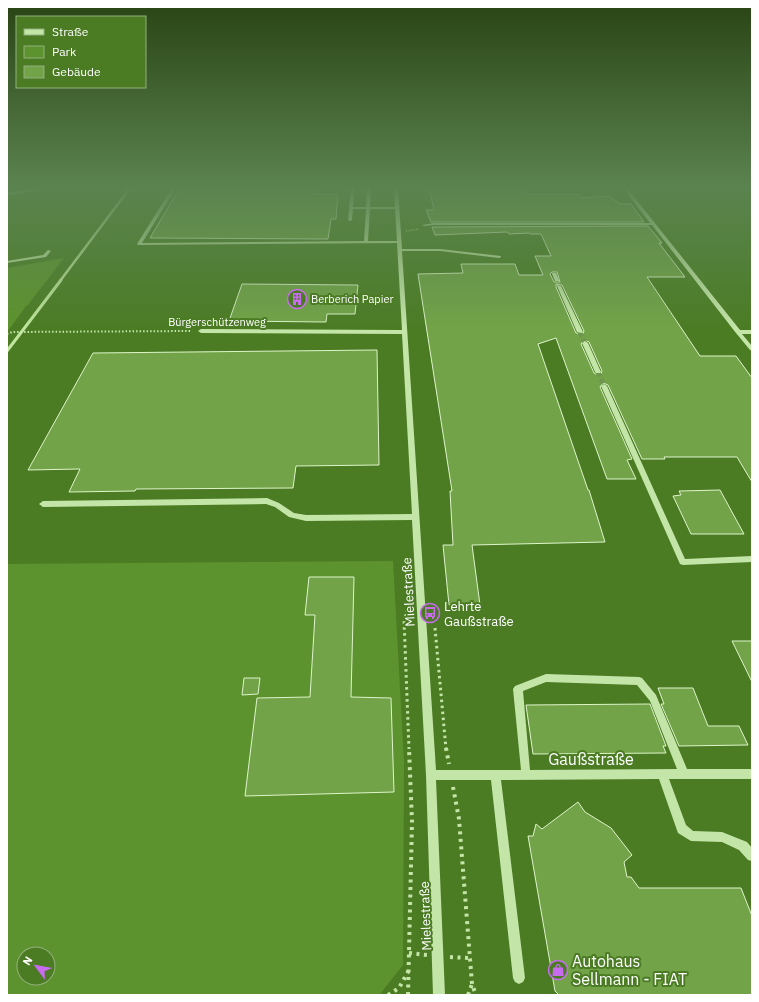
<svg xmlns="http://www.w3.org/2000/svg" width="759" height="1002" font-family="'IBM Plex Sans',sans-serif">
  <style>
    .green { fill: #5d932e; fill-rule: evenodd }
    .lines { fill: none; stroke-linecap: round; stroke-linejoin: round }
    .stream-far1 { stroke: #bfe69c; stroke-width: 2.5 }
    .stream { stroke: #bfe69c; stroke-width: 3 }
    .building { fill: #72a348; stroke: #def4ca; fill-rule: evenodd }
    .minor-tunnel { stroke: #6f9650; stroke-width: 5; stroke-dasharray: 5 2.5; stroke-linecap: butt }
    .path-far3 { stroke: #c4e5a8; stroke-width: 1.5; stroke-dasharray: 1 1.5; stroke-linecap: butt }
    .path-far2 { stroke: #c4e5a8; stroke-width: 2; stroke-dasharray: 1.5 2; stroke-linecap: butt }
    .path-far1 { stroke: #c4e5a8; stroke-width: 3; stroke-dasharray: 2.5 3.5; stroke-linecap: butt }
    .path { stroke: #c4e5a8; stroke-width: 4; stroke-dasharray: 3 4.5; stroke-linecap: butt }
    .minor { fill: #c4e5a8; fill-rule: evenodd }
    .labels { text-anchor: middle; stroke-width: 4; stroke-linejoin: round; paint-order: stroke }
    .far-poi-label { font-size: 11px; fill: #fff; stroke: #4b7c24; text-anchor: start }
    .far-street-label { font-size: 11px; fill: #fff; stroke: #4b7c24 }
    .street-label { font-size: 13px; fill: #fff; stroke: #4b7c24 }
    .poi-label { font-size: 13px; fill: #fff; stroke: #4b7c24; text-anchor: start }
    .near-street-label { font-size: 16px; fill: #fff; stroke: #4b7c24 }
    .near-poi-label { font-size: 16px; fill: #fff; stroke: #4b7c24; text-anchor: start }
  </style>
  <rect width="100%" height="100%" fill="#4b7c24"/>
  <g class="green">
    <path d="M64,258L27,306L7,310V268Z"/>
    <path d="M26,306L7,332V310Z"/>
    <path d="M393,561L404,762L403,965L380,994L7,995V564ZM24,954H48V978H24Z"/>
  </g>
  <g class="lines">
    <g class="stream-far1">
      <path d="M7,194L45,188"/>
      <path d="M60,281L130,188"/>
    </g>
    <path class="stream" d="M7,351L61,280"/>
  </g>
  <g class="building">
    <path d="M314,188L313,194H338L336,219H331L328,239L150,238L179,189Z"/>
    <path d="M429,188H525V194H578L581,198L609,196L620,204H631L644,222H431L426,210H434Z"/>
    <path d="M648,226L662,243H659L685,277H647L700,356H736L752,378V482L737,457H664L665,459H642L608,385L603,383L600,387L632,459L627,460L636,479H607L556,338L538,344L588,490H589L605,542L472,545L480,605H449L443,545H453L450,491H452L418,274L463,273L461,264H515L519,275H543L535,256H551L541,234H530L529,233L509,234L507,232L435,235L432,227ZM552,272H557L560,282H554L550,274ZM556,284L562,285L584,331L583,334L576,333L556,287ZM584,340L589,342L602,371L601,374H596L594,373L581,344Z"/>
    <path d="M242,284L358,285L355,314H327L326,322L229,321Z"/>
    <path d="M377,350L379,465L296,466L293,488L136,489L135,491L69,492L80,469L28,470L93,353Z"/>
    <path d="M720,490L744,534H691L673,496L681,495L679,491Z"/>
    <path d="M309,577H354L351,697L391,698L394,792L245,796L257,698L310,697L315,615H305Z"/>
    <path d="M732,641H752V682Z"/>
    <path d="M244,678H260L258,694L242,695Z"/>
    <path d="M658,688H693L708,726H739L748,745L679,746L661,704H664Z"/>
    <path d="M650,704L666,746H663L666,753L533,754L526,705Z"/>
    <path d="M578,802L585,812L611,828L632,855L624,862L627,877H631L639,888H741L752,916V995H559L555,991L528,836H533L536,824L542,829Z"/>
  </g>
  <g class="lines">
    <g class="minor-tunnel">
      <path d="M580,332L585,343"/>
      <path d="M598,372L604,386"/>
    </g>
    <path class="path-far3" d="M406,231L419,229"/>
    <path class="path-far2" d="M7,334L12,332L192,331"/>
    <g class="path-far1">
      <path d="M409,604L404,619L409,749"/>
      <path d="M435,628L446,749"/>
    </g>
    <g class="path">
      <path d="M446,748L449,764"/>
      <path d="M453,787L459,819L472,984L476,995"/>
      <path d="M409,953L427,955"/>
      <path d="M450,957L469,958"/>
      <path d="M388,995L399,988L409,970"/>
      <path d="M408,995L412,822L409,748"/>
      <path d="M468,995L472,984"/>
    </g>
    <g class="minor">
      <path d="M172,188H176L142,243L364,241L366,209H353L352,220L350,221L348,220L351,188H355L353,207H366L367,188H371L370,207H395L394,188H398L402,249H440L501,256V257L499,258L440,251H402L436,770H521L513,689L515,686L546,674L639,677L642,678L656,695L687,769H752V779H669L686,825L693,831L722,832L747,842L752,848V861L748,860L739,850L722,842L691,841L678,833L659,779L501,780L525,978L523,982L519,984L515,982L513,978L491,780H436L445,995H433L426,775L412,520L306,521L289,517L275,507L266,504L43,507L39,504L43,501L267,498L279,503L294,513L306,515L412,514L402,334L201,333L198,331L201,329L402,330L397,243L138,245L137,244ZM370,209H395L397,241H368ZM546,682L637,685L650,701L677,769L530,770L523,691Z"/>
      <path d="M623,188H627L740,330H752V334H742L752,346V351L750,350L736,333L652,225H434L424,226L422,225L434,223H650Z"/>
      <path d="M48,250L51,251L46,257L7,263V261L43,255Z"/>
      <path d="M552,273H556L559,280V281H555L552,274Z"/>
      <path d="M557,285L561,286L583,332L582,333L577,332L557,286Z"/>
      <path d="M585,341L588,343L601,372L600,373H596L595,372L582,343Z"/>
      <path d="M604,384L607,386L685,559L752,556V562L683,565L680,564L601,386Z"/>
    </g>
  </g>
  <linearGradient id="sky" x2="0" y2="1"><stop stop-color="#294414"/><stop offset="0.57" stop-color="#5b8350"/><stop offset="1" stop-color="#5b8350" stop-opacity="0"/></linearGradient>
  <rect width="759" height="329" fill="url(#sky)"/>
  <defs>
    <g id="building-ring" transform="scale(1)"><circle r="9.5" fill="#4b7c24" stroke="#c86bef" stroke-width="1.5"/><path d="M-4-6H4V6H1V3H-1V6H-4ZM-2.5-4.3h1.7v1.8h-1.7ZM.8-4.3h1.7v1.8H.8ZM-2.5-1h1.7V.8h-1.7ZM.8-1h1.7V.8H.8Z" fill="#c86bef"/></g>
    <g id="bus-ring" transform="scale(1)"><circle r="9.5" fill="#4b7c24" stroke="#c86bef" stroke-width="1.5"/><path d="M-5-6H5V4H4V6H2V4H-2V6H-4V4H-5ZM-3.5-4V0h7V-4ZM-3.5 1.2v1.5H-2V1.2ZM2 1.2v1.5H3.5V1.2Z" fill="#c86bef"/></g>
    <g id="shop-ring" transform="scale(1)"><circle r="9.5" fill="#4b7c24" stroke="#c86bef" stroke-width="1.5"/><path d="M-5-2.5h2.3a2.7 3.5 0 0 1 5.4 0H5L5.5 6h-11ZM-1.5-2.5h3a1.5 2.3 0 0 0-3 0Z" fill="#c86bef"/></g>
  </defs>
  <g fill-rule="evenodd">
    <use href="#building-ring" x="297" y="299"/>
    <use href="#bus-ring" x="430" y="613"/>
    <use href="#shop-ring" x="558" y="970"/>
  </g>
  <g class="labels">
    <g class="far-poi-label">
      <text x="311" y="303">Berberich Papier</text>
    </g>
    <g class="far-street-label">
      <text x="217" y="326">Bürgerschützenweg</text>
    </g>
    <g class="street-label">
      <text transform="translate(408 592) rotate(-93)" y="5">Mielestraße</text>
      <text transform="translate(425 916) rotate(-92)" y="5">Mielestraße</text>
    </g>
    <g class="poi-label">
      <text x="444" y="611">Lehrte<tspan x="444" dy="15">Gaußstraße</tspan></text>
    </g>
    <g class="near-street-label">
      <text x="591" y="765">Gaußstraße</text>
    </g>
    <g class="near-poi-label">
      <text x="572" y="967">Autohaus<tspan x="572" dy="18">Sellmann - FIAT</tspan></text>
    </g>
  </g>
  <rect width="759" height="1002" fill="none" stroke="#ffffff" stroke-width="16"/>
  <rect x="16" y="16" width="130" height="72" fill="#4b7c24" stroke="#93b07c"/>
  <rect x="24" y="29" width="20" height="6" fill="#c4e5a8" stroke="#93b07c"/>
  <text x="52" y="36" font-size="12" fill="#ffffff">Straße</text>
  <rect x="24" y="46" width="20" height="12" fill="#5d932e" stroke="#93b07c"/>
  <text x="52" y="56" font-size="12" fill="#ffffff">Park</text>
  <rect x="24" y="66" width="20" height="12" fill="#72a348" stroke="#93b07c"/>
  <text x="52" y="76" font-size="12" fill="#ffffff">Gebäude</text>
  <g transform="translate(36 966) rotate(302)"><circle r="19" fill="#4b7c24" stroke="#93b07c"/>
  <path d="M0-3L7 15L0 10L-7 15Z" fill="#c86bef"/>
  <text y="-6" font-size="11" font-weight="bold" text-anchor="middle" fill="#ffffff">N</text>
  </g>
</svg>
